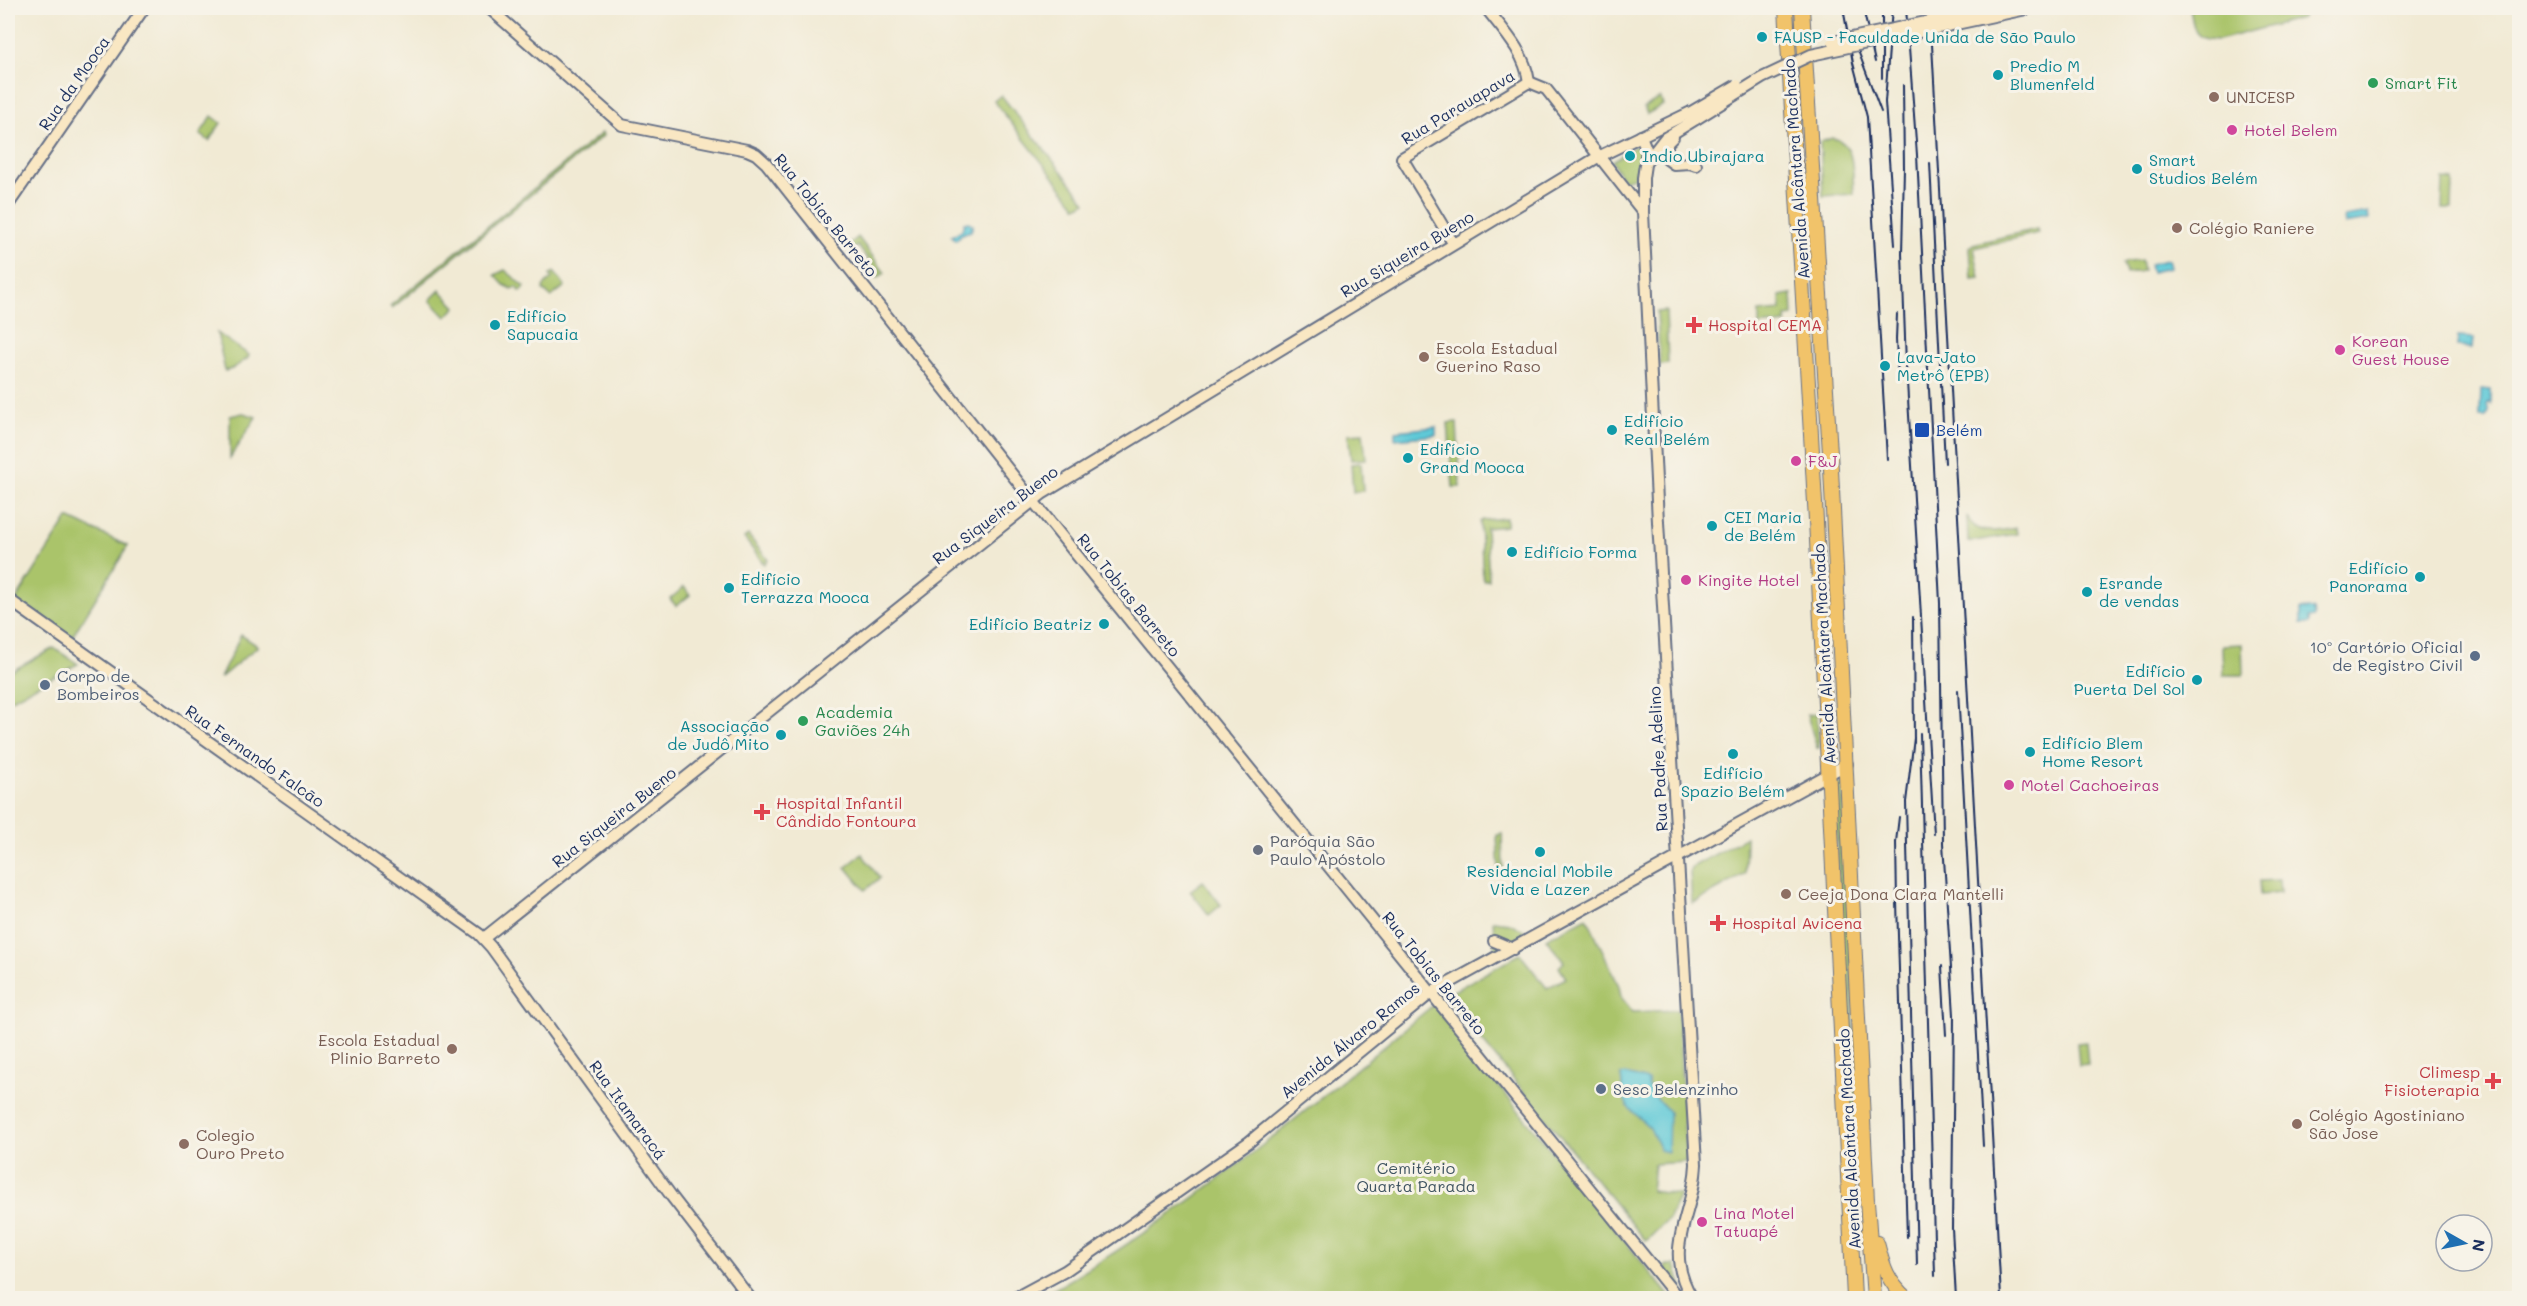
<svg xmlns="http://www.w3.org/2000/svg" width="2527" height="1306" font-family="Mali,sans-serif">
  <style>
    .green { fill: #aac46a; stroke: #627a64; stroke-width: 1.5 }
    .water { fill: #5ec9d7; stroke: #3c7c9a; stroke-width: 1.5 }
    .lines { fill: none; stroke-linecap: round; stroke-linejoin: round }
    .secondary-casing { stroke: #667087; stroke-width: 14 }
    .trunk-casing { stroke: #667087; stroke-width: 16 }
    .secondary { stroke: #f9e7c3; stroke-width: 10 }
    .trunk { stroke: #f1c36a; stroke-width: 14 }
    .rail { stroke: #1b2f5e; stroke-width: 2 }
    .secondary-bridge-casing { stroke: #667087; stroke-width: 14; stroke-linecap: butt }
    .secondary-bridge { stroke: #f9e7c3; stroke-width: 10 }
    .culture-dot { fill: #0f9aa8; stroke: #f7f3e8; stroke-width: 2 }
    .leisure-dot { fill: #2e9e5b; stroke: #f7f3e8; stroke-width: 2 }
    .education-dot { fill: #8d6e63; stroke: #f7f3e8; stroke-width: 2 }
    .hotel-dot { fill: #d1479c; stroke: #f7f3e8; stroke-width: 2 }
    .health-dot { fill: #e0444e; stroke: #f7f3e8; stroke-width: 2 }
    .transit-dot { fill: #1a4fb4; stroke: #f7f3e8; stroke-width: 2 }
    .service-dot { fill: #5c6f8a; stroke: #f7f3e8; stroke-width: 2 }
    .worship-dot { fill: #6b7280; stroke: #f7f3e8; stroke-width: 2 }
    .labels { text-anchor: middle; stroke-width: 6; stroke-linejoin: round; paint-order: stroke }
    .culture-label { font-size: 16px; fill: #0d838f; stroke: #f7f3e8; text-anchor: start }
    .street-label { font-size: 16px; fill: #1b2f5e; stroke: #f7f3e8 }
    .leisure-label { font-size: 16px; fill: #27864d; stroke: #f7f3e8; text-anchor: start }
    .education-label { font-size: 16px; fill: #785e54; stroke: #f7f3e8; text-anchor: start }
    .hotel-label { font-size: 16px; fill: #b23c85; stroke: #f7f3e8; text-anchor: start }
    .health-label { font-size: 16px; fill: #be3a42; stroke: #f7f3e8; text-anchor: start }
    .transit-label { font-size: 16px; fill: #164399; stroke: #f7f3e8; text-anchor: start }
    .service-label { font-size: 16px; fill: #4e5e75; stroke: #f7f3e8; text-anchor: start }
    .worship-label { font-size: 16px; fill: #5b616d; stroke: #f7f3e8; text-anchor: start }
    .park-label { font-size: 16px; fill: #3f5461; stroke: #f7f3e8 }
  </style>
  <rect width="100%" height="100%" fill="#f7f3e8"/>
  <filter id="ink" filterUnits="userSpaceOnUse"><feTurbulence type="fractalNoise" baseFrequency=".0167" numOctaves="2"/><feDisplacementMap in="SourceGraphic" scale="12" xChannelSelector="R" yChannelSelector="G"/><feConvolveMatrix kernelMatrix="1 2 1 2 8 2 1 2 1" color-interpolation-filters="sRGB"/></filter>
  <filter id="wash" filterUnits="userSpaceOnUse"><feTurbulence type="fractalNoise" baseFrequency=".008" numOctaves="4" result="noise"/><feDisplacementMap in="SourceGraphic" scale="24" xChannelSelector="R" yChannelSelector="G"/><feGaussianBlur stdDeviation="1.35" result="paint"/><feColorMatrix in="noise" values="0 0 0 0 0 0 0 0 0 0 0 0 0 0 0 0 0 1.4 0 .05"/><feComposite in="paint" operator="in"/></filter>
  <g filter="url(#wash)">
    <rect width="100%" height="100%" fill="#f1ead4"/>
    <g class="green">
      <path d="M2190,8H2305L2302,18L2218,40C2192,40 2194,29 2190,8Z"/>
      <path d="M1001,95L1086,202L1077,207L994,101Z"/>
      <path d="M1660,98L1663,105L1647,114L1644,107Z"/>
      <path d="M212,116L221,123L209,141L200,134Z"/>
      <path d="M602,133L604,135L392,308L390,306Z"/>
      <path d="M1832,138C1857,142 1852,175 1854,194L1823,196L1820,142Z"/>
      <path d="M1635,146L1638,147L1640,153L1635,177L1623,180L1612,161Z"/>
      <path d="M2443,180L2453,181L2452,209H2442Z"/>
      <path d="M2037,229L2038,233L1974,248L1980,278L1972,279L1970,247L1973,244Z"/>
      <path d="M858,237L885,273L877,278L872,272L875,269L858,246L853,249L850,244Z"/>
      <path d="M2141,260L2143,271L2126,274L2123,263Z"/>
      <path d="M505,270L525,287L520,292L516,287L512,289L504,285L495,275Z"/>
      <path d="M554,272L565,286L551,297L543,290L544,286L552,278L550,275Z"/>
      <path d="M440,290L456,307L446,317L430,300Z"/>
      <path d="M1792,294L1793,316L1786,317V323L1759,326V312L1781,310L1780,296Z"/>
      <path d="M1666,311L1668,364L1660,365L1657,312Z"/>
      <path d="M217,333L249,355L248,358L232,369L225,371Z"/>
      <path d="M243,413L256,417L230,458V416Z"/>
      <path d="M1457,422L1460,487H1453L1448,423Z"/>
      <path d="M1363,433L1366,459L1351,460L1348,434Z"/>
      <path d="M1361,463L1363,491L1353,492L1351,464Z"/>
      <path d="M1967,516C1976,537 1997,531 2016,528L2017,534L1968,542Z"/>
      <path d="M68,518L128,546L69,642L14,603Z"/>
      <path d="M1506,518V526L1486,528L1489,580H1483L1480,522L1483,520Z"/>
      <path d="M748,535L768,560L764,564L744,538Z"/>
      <path d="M684,587L690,595L676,606L670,599Z"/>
      <path d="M241,635L258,646L220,678Z"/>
      <path d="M2242,644L2243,675H2223L2222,645Z"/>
      <path d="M54,648L78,664L8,701V673Z"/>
      <path d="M1817,714L1819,748H1817L1807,715Z"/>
      <path d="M1843,784L1861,1171L1855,1175L1852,1172L1834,785Z"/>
      <path d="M1502,834L1503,872H1499L1497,835Z"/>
      <path d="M1746,837L1745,874L1692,904L1690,871L1692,867Z"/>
      <path d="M862,854L880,878L865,890L846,867Z"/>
      <path d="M2279,880L2280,893L2260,895L2259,881Z"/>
      <path d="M1203,881L1221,905L1209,915L1190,891Z"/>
      <path d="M1587,917L1619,986L1621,997L1633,1012L1678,1010L1686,1162L1654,1164L1651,1191L1680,1195L1668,1220L1646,1241L1447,998L1450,993L1520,954L1547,988L1566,978L1559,967L1564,962L1546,939Z"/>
      <path d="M1493,921L1510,923L1534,936L1496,957Z"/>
      <path d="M1433,1005L1671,1298H1039C1182,1218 1307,1110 1433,1005Z"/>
      <path d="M2086,1042L2088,1064L2079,1065L2077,1043Z"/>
      <path d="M1667,1265H1675L1683,1292L1664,1269Z"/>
    </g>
    <g class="water">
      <path d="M2368,213L2369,220L2345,224L2344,217Z"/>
      <path d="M969,222L973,225L971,231L962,234L956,240L952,236L962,230L964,223Z"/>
      <path d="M2168,260L2170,268L2151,272L2149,264Z"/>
      <path d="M2458,337L2473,338L2472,348L2457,347Z"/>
      <path d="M2481,389L2491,390V404L2489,402L2487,405L2489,412L2486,417H2480Z"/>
      <path d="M1436,427V435L1395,439V431Z"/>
      <path d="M2301,609H2313L2314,617L2309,618V624H2301Z"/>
      <path d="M1626,1074L1648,1080C1648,1097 1661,1100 1669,1112L1668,1152L1660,1150L1650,1128L1628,1107L1623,1096L1621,1075Z"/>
    </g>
  </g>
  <g filter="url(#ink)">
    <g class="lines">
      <g class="secondary-casing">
        <g id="secondary">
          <path d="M489,8L622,125L747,150L756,154L766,163L1033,501L1678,1298"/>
          <path d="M1486,8C1503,30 1525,52 1529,82"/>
          <path d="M1529,82L1546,89L1550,94L1643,212"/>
          <path d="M1641,136L1647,151L1643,178V212L1658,522L1696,1164C1694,1217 1661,1246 1692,1298"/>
          <path d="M1673,137L1667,143V159L1674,164L1690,163L1696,165"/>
          <path d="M1647,161L1665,138L1696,119"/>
          <path d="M8,205L144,8"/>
          <path d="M1453,243L1402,158L1529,82"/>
          <path d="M8,599L479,934L491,947L672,1197L750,1298"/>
          <path d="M484,938L1042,494L1598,157L1691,112"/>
          <path d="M1494,941L1513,949"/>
          <path d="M1015,1298L1065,1271L1249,1142L1431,993L1847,764"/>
        </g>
      </g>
      <g class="trunk-casing">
        <g id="trunk">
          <path d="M1786,8L1816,520L1854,1298"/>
          <path d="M1802,8L1831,469L1867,1201L1874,1298"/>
          <path d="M1877,1243C1883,1267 1888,1282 1906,1298"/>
        </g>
      </g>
      <use href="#secondary" class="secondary"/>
      <use href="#trunk" class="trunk"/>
      <g class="rail">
        <path d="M1843,8L1853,63L1867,117L1887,459"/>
        <path d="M1863,8L1875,62"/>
        <path d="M1892,8L1885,102L1895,245"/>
        <path d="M1906,8L1917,155L1940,603L1943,843L1954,1015L1952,1228L1956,1298"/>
        <path d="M1930,8L2001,1298"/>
        <path d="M1856,45L1881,112"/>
        <path d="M1882,78V8"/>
        <path d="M1903,85L1904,168L1902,254L1906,365L1934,834"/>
        <path d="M1930,163L1945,463"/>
        <path d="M1897,314L1896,339L1898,380"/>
        <path d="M1913,617L1914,743"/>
        <path d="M1958,690L1983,1146"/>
        <path d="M1920,733L1935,1276"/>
        <path d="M1914,738L1906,802L1917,1265"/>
        <path d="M1899,817L1896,842L1897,902L1907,1237"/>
        <path d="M1942,966L1946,1035"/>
      </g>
      <g class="secondary-bridge-casing">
        <g id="secondary-bridge">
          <path d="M1833,42L1991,8"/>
          <path d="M1691,112L1737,85"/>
          <path d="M1696,119L1762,78L1811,55L2031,8"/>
        </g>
      </g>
      <use href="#secondary-bridge" class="secondary-bridge"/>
    </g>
  </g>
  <g class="culture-dot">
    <circle cx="1762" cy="37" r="6"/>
    <circle cx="1998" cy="75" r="6"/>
    <circle cx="1630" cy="156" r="6"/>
    <circle cx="2137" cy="169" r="6"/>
    <circle cx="495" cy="325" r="6"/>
    <circle cx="1885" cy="366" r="6"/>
    <circle cx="1612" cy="430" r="6"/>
    <circle cx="1408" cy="458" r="6"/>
    <circle cx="1712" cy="526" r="6"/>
    <circle cx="1512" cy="552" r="6"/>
    <circle cx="2420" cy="577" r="6"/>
    <circle cx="729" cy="588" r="6"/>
    <circle cx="2087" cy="592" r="6"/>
    <circle cx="1104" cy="624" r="6"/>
    <circle cx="2197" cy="680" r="6"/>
    <circle cx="781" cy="735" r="6"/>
    <circle cx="2030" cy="752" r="6"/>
    <circle cx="1733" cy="754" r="6"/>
    <circle cx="1540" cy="852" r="6"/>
  </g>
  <g class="leisure-dot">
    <circle cx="2373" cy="83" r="6"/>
    <circle cx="803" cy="721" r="6"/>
  </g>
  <g class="education-dot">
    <circle cx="2214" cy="97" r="6"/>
    <circle cx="2177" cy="228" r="6"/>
    <circle cx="1424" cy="357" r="6"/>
    <circle cx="1786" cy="894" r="6"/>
    <circle cx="452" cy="1049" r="6"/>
    <circle cx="2297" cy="1124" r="6"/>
    <circle cx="184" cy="1144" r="6"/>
  </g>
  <g class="hotel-dot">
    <circle cx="2232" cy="130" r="6"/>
    <circle cx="2340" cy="350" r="6"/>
    <circle cx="1796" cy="461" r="6"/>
    <circle cx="1686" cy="580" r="6"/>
    <circle cx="2009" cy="785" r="6"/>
    <circle cx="1702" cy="1222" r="6"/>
  </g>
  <g class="health-dot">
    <path d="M1691 316h6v6h6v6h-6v6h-6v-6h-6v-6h6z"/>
    <path d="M759 803h6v6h6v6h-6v6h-6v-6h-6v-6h6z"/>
    <path d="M1715 914h6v6h6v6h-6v6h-6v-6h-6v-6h6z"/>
    <path d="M2490 1072h6v6h6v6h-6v6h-6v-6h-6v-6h6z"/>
  </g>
  <rect class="transit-dot" x="1914" y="422" width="16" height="16" rx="3"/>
  <g class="service-dot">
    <circle cx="2475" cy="656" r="6"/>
    <circle cx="45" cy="685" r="6"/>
    <circle cx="1601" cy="1089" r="6"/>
  </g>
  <circle class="worship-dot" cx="1258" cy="850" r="6"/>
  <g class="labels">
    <g class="culture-label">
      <text x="1774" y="43">FAUSP - Faculdade Unida de São Paulo</text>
      <text x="2010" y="72">Predio M<tspan x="2010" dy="18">Blumenfeld</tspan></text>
      <text x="1642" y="162">Indio Ubirajara</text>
      <text x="2149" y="166">Smart<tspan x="2149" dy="18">Studios Belém</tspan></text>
      <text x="507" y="322">Edifício<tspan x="507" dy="18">Sapucaia</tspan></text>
      <text x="1897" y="363">Lava-Jato<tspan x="1897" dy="18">Metrô (EPB)</tspan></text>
      <text x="1624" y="427">Edifício<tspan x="1624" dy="18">Real Belém</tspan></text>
      <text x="1420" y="455">Edifício<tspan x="1420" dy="18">Grand Mooca</tspan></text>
      <text x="1724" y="523">CEI Maria<tspan x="1724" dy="18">de Belém</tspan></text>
      <text x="1524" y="558">Edifício Forma</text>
      <text x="2408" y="574" text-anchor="end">Edifício<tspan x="2408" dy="18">Panorama</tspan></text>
      <text x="741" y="585">Edifício<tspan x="741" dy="18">Terrazza Mooca</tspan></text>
      <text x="2099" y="589">Esrande<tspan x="2099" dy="18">de vendas</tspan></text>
      <text x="1092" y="630" text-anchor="end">Edifício Beatriz</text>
      <text x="2185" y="677" text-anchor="end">Edifício<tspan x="2185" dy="18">Puerta Del Sol</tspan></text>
      <text x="769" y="732" text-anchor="end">Associação<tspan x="769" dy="18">de Judô Mito</tspan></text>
      <text x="2042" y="749">Edifício Blem<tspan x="2042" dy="18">Home Resort</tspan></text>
      <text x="1733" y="779" text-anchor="middle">Edifício<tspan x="1733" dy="18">Spazio Belém</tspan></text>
      <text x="1540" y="877" text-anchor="middle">Residencial Mobile<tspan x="1540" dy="18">Vida e Lazer</tspan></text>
    </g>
    <g class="street-label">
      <text transform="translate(74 83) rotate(-55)" y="6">Rua da Mooca</text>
      <text transform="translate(1458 107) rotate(-31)" y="6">Rua Parauapava</text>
      <text transform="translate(1796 169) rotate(-94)" y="6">Avenida Alcântara Machado</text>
      <text transform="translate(826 215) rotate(51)" y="6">Rua Tobias Barreto</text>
      <text transform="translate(1407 254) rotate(-31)" y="6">Rua Siqueira Bueno</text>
      <text transform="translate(995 515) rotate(-37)" y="6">Rua Siqueira Bueno</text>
      <text transform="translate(1129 595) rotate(51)" y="6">Rua Tobias Barreto</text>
      <text transform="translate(1824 654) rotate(-93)" y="6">Avenida Alcântara Machado</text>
      <text transform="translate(255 756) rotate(35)" y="6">Rua Fernando Falcão</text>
      <text transform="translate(1658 759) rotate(-93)" y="6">Rua Padre Adelino</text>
      <text transform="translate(614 817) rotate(-38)" y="6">Rua Siqueira Bueno</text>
      <text transform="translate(1434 973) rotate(51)" y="6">Rua Tobias Barreto</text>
      <text transform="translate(1350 1040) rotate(-39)" y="6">Avenida Álvaro Ramos</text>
      <text transform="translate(628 1110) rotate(54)" y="6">Rua Itamaracá</text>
      <text transform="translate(1849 1139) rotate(-93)" y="6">Avenida Alcântara Machado</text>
    </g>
    <g class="leisure-label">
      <text x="2385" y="89">Smart Fit</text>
      <text x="815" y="718">Academia<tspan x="815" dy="18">Gaviões 24h</tspan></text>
    </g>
    <g class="education-label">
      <text x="2226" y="103">UNICESP</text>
      <text x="2189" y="234">Colégio Raniere</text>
      <text x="1436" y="354">Escola Estadual<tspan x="1436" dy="18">Guerino Raso</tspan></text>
      <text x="1798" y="900">Ceeja Dona Clara Mantelli</text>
      <text x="440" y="1046" text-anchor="end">Escola Estadual<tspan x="440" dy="18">Plinio Barreto</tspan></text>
      <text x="2309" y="1121">Colégio Agostiniano<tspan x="2309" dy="18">São Jose</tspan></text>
      <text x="196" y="1141">Colegio<tspan x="196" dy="18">Ouro Preto</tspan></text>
    </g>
    <g class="hotel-label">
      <text x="2244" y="136">Hotel Belem</text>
      <text x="2352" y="347">Korean<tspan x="2352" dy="18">Guest House</tspan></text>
      <text x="1808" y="467">F&amp;J</text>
      <text x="1698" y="586">Kingite Hotel</text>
      <text x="2021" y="791">Motel Cachoeiras</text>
      <text x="1714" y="1219">Lina Motel<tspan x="1714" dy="18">Tatuapé</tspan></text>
    </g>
    <g class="health-label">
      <text x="1708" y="331">Hospital CEMA</text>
      <text x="776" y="809">Hospital Infantil<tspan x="776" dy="18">Cândido Fontoura</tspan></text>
      <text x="1732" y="929">Hospital Avicena</text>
      <text x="2480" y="1078" text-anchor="end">Climesp<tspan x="2480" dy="18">Fisioterapia</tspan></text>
    </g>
    <g class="transit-label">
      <text x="1936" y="436">Belém</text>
    </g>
    <g class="service-label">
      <text x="2463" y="653" text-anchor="end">10º Cartório Oficial<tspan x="2463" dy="18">de Registro Civil</tspan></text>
      <text x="57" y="682">Corpo de<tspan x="57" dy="18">Bombeiros</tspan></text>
      <text x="1613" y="1095">Sesc Belenzinho</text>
    </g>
    <g class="worship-label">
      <text x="1270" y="847">Paróquia São<tspan x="1270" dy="18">Paulo Apóstolo</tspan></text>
    </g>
    <g class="park-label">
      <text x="1416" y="1174">Cemitério<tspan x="1416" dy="18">Quarta Parada</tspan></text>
    </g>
  </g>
  <rect width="2527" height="1306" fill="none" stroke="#f7f3e8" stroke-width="30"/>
  <g transform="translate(2464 1243) rotate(99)"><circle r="28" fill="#f7f3e8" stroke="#9fa5b1" stroke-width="1.5"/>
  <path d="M0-4.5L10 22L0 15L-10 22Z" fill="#1f6fb2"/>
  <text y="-9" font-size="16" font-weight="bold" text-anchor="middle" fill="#1b2f5e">N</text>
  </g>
</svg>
